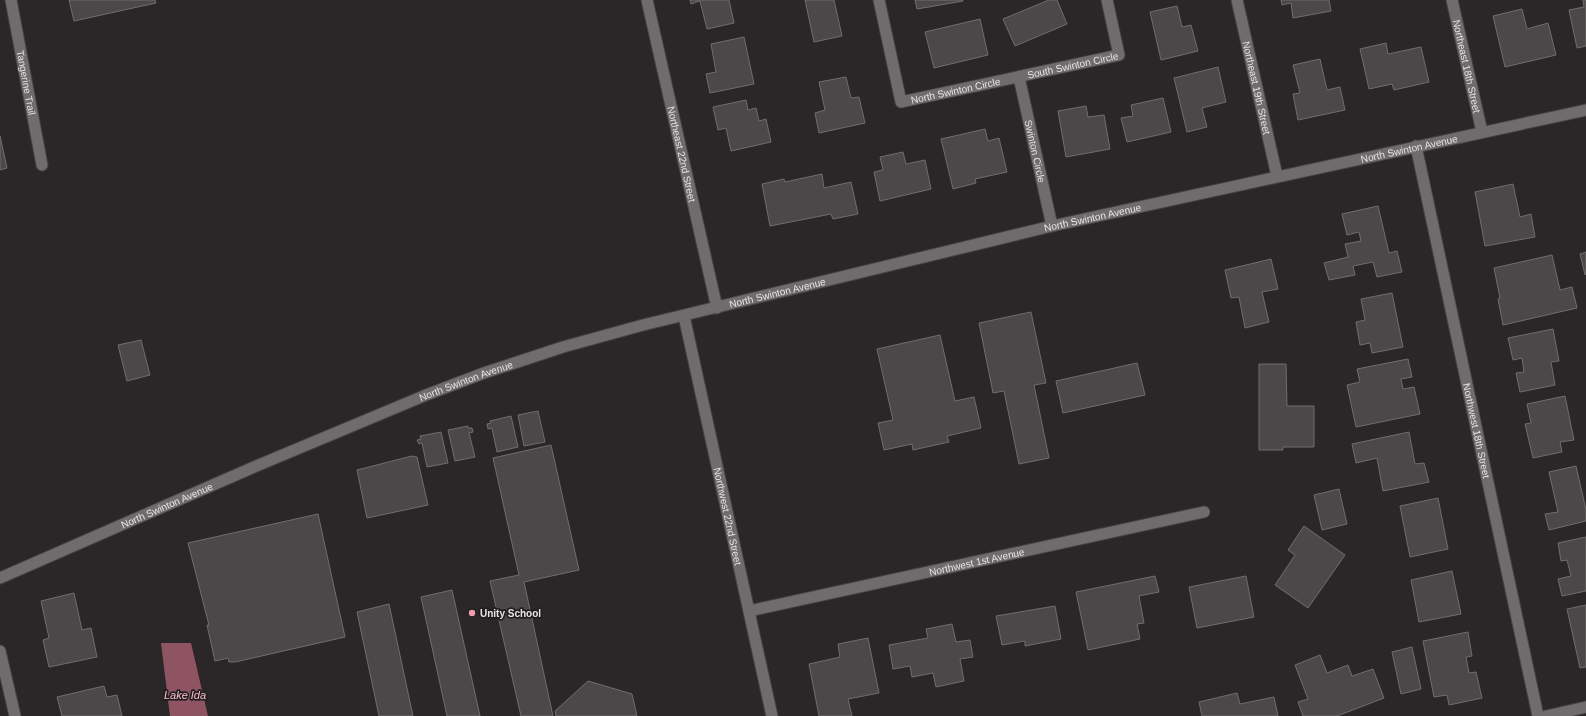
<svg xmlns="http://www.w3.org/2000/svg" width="1586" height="716" font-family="Arial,sans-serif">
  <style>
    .water { fill: #8f5462 }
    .building { fill: #4c4849; stroke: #716d6d }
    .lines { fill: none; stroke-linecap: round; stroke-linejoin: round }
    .minor-casing { stroke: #464344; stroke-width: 13 }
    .tertiary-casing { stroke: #464344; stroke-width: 13 }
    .minor { stroke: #706c6d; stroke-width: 11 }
    .tertiary { stroke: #706c6d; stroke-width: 11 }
    .poi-dot { fill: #f29aaf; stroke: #211e1f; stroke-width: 1.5 }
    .labels { text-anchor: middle; stroke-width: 3.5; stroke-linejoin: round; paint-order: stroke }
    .street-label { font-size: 10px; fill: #e7e4e5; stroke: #211e1f }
    .poi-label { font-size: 10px; font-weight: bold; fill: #e7e4e5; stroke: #211e1f; text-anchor: start }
    .water-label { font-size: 11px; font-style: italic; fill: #f9c0cc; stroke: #211e1f }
  </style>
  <rect width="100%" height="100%" fill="#2b2728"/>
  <path class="water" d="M161,643H191L208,716H170Z"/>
  <g class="building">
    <path d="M69,0H155L156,3L74,21Z"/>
    <path d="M690,0H729L734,23L707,29L700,1L691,4Z"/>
    <path d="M805,0H834L842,36L814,42Z"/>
    <path d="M915,0H963V1L917,9Z"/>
    <path d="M1049,0H1057L1067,24L1015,46L1003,19Z"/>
    <path d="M1281,0H1329L1331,11L1293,18L1291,3L1282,5Z"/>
    <path d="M1583,0H1586V46L1577,48L1569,10L1584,7Z"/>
    <path d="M1177,6L1182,27L1191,25L1198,51L1161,60L1150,12Z"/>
    <path d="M1522,9L1527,29L1548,23L1556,55L1505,67L1493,16Z"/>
    <path d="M980,19L988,55L934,68L925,32Z"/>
    <path d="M744,37L754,84L710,93L706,74L716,72L711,44Z"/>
    <path d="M1386,43L1388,54L1421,47L1429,82L1394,90L1392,84L1369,89L1360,49Z"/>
    <path d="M1320,59L1327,90L1340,87L1345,110L1298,120L1293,94L1300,93L1293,65Z"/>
    <path d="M1218,67L1226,102L1202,108L1207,127L1187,132L1174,78Z"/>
    <path d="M846,77L851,98L859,97L865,123L819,133L815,113L825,110L819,82Z"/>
    <path d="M1163,98L1171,132L1127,142L1121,118L1133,116L1131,105Z"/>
    <path d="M746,100L748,110L756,108L759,121L766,119L771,142L731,151L726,128L718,130L713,107Z"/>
    <path d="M1086,106L1088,117L1104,115L1110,149L1066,157L1058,111Z"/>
    <path d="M985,129L988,141L999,138L1007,172L975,179L976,183L953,189L941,139Z"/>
    <path d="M0,136L7,168L0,170Z"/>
    <path d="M903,152L906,164L925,160L931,189L880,201L874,172L883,170L880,157Z"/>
    <path d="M822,174L824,188L851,182L858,214L833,219L831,214L770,226L762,184L784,179L785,182Z"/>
    <path d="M1513,184L1520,217L1531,214L1535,237L1485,246L1475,192Z"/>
    <path d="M1378,206L1389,253L1397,251L1402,272L1377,277L1373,262L1353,266L1355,275L1329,280L1324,263L1348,257L1345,244L1361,241L1359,232L1347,235L1342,214Z"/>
    <path d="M1586,252V274L1585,275L1580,254Z"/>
    <path d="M1552,255L1560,290L1572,287L1577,308L1503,325L1498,299L1500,298L1494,268Z"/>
    <path d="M1271,259L1278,289L1262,292L1269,322L1245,328L1239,297L1231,298L1225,270Z"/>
    <path d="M1392,293L1403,347L1372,353L1370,343L1360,345L1356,322L1365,320L1361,299Z"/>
    <path d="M1031,312L1046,383L1034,385L1049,458L1019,464L1004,391L993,393L979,323Z"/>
    <path d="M1553,329L1559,361L1551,362L1555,385L1520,392L1516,373L1524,372L1522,358L1513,360L1508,338Z"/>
    <path d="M940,335L955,401L974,397L981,428L947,436L949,442L913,450L912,444L884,450L878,423L893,420L877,349Z"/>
    <path d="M141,340L150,375L127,381L118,345Z"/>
    <path d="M1408,359L1412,377L1401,379L1403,389L1414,387L1420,414L1356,427L1347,385L1360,382L1357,369Z"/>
    <path d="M1137,363L1145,395L1063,413L1056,381Z"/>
    <path d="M1259,364H1286L1287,406H1314V447H1283V450H1259Z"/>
    <path d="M1565,396L1574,440L1560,442L1562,452L1533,458L1525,424L1531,423L1527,404Z"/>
    <path d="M538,411L545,442L524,446L518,415Z"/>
    <path d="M511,416L518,447L497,452L492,428L488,429L487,424L491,423L490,421Z"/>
    <path d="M468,426V428H472L473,432L469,433L475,457L455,461L448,430Z"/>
    <path d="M441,432L448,463L427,467L422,443L419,444L417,440L421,439L420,436Z"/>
    <path d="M1409,432L1415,464L1424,463L1429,482L1383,491L1377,458L1356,463L1352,444Z"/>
    <path d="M551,445L579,570L524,582L553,716H521L490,581L519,575L493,458Z"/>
    <path d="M412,456L417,457L428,505L367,518L357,470Z"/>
    <path d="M1576,466L1586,510V521L1549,530L1545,514L1558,512L1549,472Z"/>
    <path d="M1339,489L1347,524L1322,530L1314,495Z"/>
    <path d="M1438,498L1448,549L1410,557L1400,506Z"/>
    <path d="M318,514L345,637L235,662H229L228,658L215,661L207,625H209L188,543Z"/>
    <path d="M1304,526L1345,555L1308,608L1275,585L1295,555L1288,550Z"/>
    <path d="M1586,537V591L1562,596L1558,579L1571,576L1567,560L1561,561L1558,543Z"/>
    <path d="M1452,571L1461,614L1419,622L1411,580Z"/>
    <path d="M1155,576L1159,592L1139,596L1144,623L1137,624L1140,639L1088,650L1076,592Z"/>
    <path d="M1246,576L1254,617L1197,628L1189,587Z"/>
    <path d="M452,590L480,716H447L421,597Z"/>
    <path d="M74,593L82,630L91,628L97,657L49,667L43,640L49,638L41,601Z"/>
    <path d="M389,604L413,716H379L357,612Z"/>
    <path d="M1586,605V667L1580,668L1567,609Z"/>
    <path d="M1055,606L1061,639L1025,646V641L1002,645L996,616Z"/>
    <path d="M952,624L956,642L970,640L973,657L960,659L964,681L936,687L933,673L912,677L910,666L893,669L889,645L928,638L926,629Z"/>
    <path d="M1468,632L1472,656L1466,657L1469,673L1476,672L1482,698L1449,705L1447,695L1434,697L1423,641Z"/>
    <path d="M868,638L879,693L848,699L852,716H819L809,664L840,657L838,644Z"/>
    <path d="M1412,647L1421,689L1401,694L1392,652Z"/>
    <path d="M1320,655L1327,673L1348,665L1352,676L1373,669L1384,698L1337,716H1303L1298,702L1308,699L1295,665Z"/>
    <path d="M588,681L632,694L637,716H556L555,711Z"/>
    <path d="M104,686L107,697L117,695L122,716H62L57,697Z"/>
    <path d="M1237,693L1240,704L1274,697L1278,716H1202L1199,702Z"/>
  </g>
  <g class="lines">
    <g class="minor-casing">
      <g id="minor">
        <path id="s1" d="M11,0L42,165"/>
        <path id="s2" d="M879,0L901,102L1119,55L1107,0"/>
        <path id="s3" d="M1237,0L1277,176"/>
        <path id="s4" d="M1452,0L1482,132"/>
        <path id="s5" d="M1019,77L1052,226"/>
        <path id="s6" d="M1416,146L1538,716"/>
        <path id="s7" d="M684,316L772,716"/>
        <path id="s8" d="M0,578L254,467L426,395L484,373L563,347L643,325L1052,226L1586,110"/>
        <path id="s9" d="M749,611L1204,512"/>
        <path d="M0,651L15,716"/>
        <path d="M1546,716L1586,707"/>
      </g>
    </g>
    <g class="tertiary-casing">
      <g id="tertiary">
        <path id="s10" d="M647,0L717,308"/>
      </g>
    </g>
    <use href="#minor" class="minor"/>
    <use href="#tertiary" class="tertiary"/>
  </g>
  <circle class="poi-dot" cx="472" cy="613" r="4"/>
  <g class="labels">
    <g class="street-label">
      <text dy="4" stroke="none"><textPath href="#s2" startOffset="280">South Swinton Circle</textPath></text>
      <text dy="4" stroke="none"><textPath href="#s4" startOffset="68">Northeast 18th Street</textPath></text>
      <text dy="4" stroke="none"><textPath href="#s1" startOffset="84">Tangerine Trail</textPath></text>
      <text dy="4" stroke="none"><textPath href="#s3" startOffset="90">Northeast 19th Street</textPath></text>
      <text dy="4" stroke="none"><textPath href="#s2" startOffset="160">North Swinton Circle</textPath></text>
      <text dy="4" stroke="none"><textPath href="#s8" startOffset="1478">North Swinton Avenue</textPath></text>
      <text dy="4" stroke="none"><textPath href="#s5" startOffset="76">Swinton Circle</textPath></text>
      <text dy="4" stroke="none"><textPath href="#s10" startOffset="158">Northeast 22nd Street</textPath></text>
      <text dy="4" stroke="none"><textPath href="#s8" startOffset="1154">North Swinton Avenue</textPath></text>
      <text dy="4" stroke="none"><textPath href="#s8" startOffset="830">North Swinton Avenue</textPath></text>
      <text dy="4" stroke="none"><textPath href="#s8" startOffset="506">North Swinton Avenue</textPath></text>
      <text dy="4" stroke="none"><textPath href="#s6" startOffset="291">Northwest 18th Street</textPath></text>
      <text dy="4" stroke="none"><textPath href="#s8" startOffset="182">North Swinton Avenue</textPath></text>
      <text dy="4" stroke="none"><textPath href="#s7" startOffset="205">Northwest 22nd Street</textPath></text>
      <text dy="4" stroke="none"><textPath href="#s9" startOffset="233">Northwest 1st Avenue</textPath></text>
    </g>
    <g class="poi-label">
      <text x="480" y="617">Unity School</text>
    </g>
    <g class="water-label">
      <text x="185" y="699">Lake Ida</text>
    </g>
  </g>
</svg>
